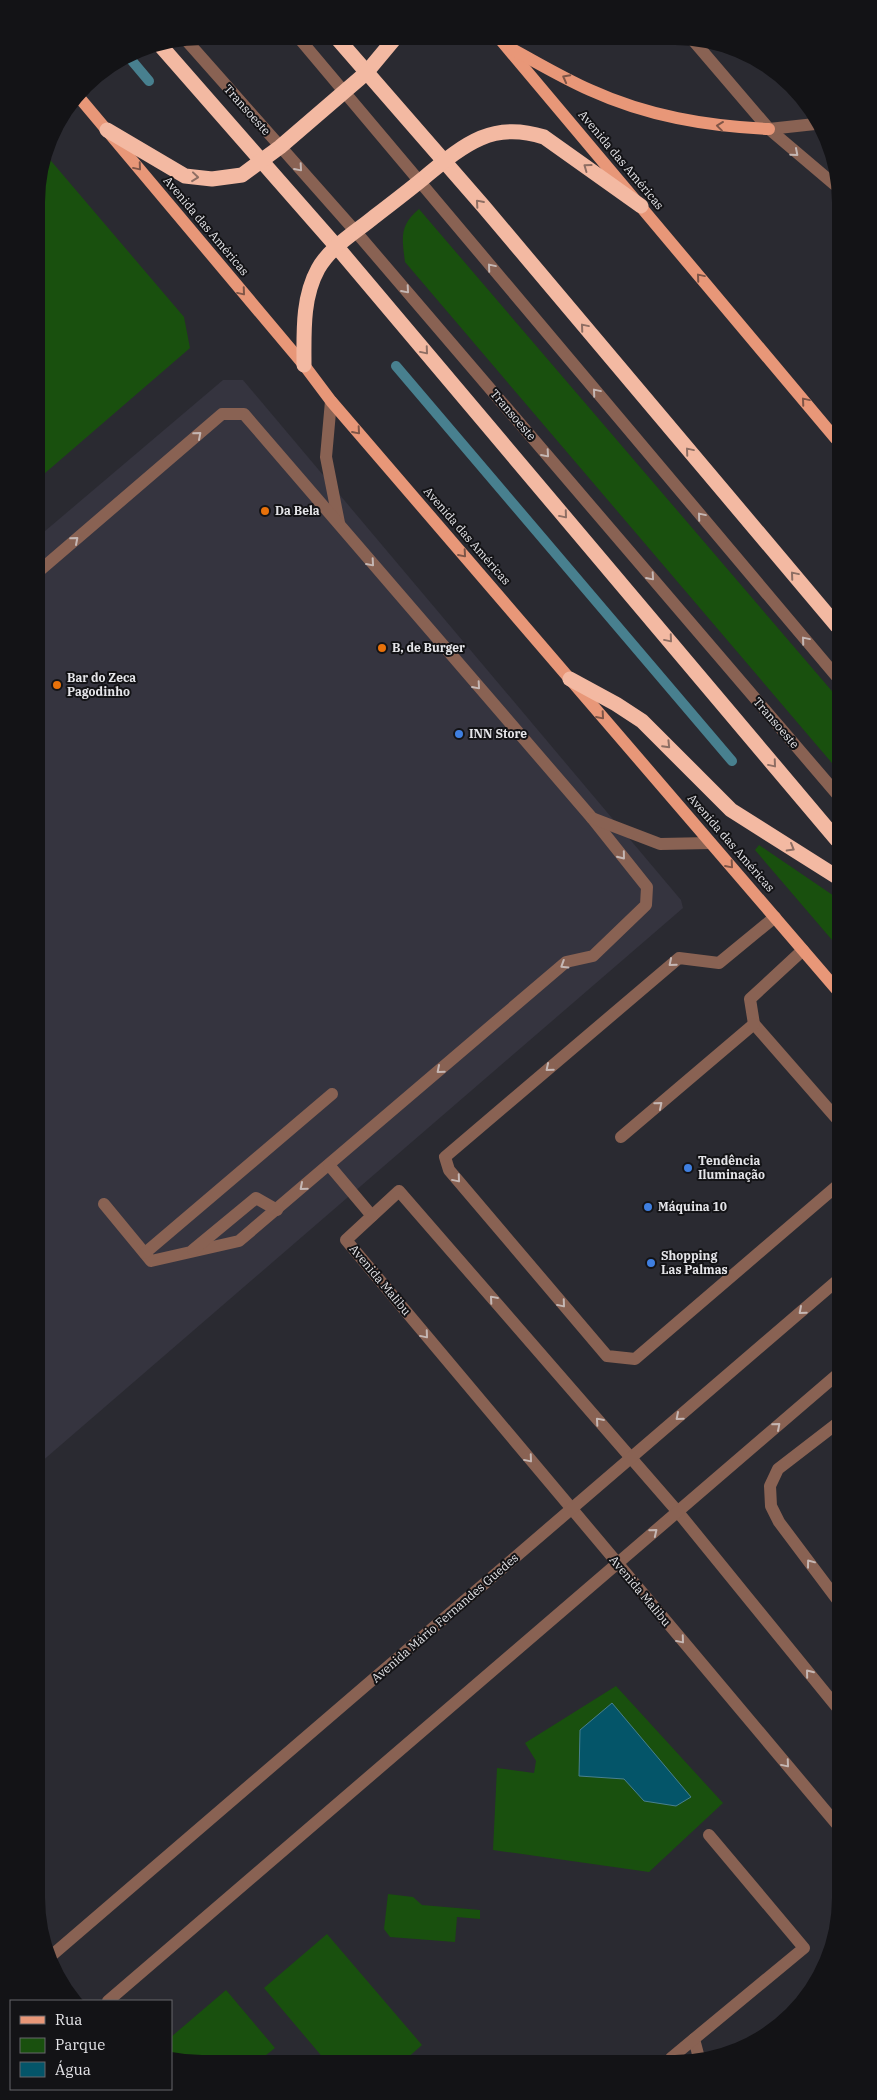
<svg xmlns="http://www.w3.org/2000/svg" width="877" height="2100" font-family="'IBM Plex Serif',serif">
  <style>
    .built { fill: #35343f }
    .green { fill: #19500e }
    .water { fill: #045569; stroke: #48808f }
    .lines { fill: none; stroke-linecap: round; stroke-linejoin: round }
    .stream { stroke: #48808f; stroke-width: 10 }
    .minor { stroke: #896253; stroke-width: 12 }
    .major { stroke: #e89778; stroke-width: 12 }
    .highway { stroke: #f3b9a2; stroke-width: 15 }
    .oneway { stroke: #7e5547 }
    .oneway2 { stroke: #c5b7b4 }
    .oneway3 { stroke: #8e6e63 }
    .food-dot { fill: #e8710a; stroke: #131316; stroke-width: 2 }
    .shop-dot { fill: #3f7fe0; stroke: #131316; stroke-width: 2 }
    .labels { text-anchor: middle; stroke-width: 4; stroke-linejoin: round; paint-order: stroke }
    .street-label { font-size: 12px; fill: #e5e5e9; stroke: #131316 }
    .poi-label { font-size: 12px; font-weight: bold; fill: #e5e5e9; stroke: #131316; text-anchor: start }
  </style>
  <rect width="100%" height="100%" fill="#2a2a31"/>
  <path class="built" d="M223,380H243L681,900L683,908L40,1463L38,537Z"/>
  <g class="green">
    <path d="M46,155L184,317L190,348L37,480V191Z"/>
    <path d="M419,209L837,697V769L405,262C402,238 399,226 419,209Z"/>
    <path d="M759,845L837,898L838,947L755,850Z"/>
    <path d="M616,1686L723,1803L649,1872L493,1850L497,1768L534,1773L536,1761L525,1743Z"/>
    <path d="M388,1894L413,1897L422,1905L480,1910V1919L457,1917L455,1942L390,1937L384,1929Z"/>
    <path d="M327,1934L422,2045L405,2060H325L264,1988Z"/>
    <path d="M226,1990L275,2048L260,2060L171,2061V2037Z"/>
  </g>
  <path class="water" d="M612,1703L691,1797L676,1806L644,1801L624,1779L579,1776L580,1730Z"/>
  <g class="lines">
    <g class="stream">
      <path d="M128,56L149,81"/>
      <path d="M396,366L732,761"/>
    </g>
    <g class="minor">
      <path d="M298,37L837,677"/>
      <path d="M692,39L769,129L835,185"/>
      <path d="M186,40L356,232L837,794"/>
      <path d="M769,129L815,124"/>
      <path d="M331,401L326,457L339,523"/>
      <path d="M38,572L222,414H244L592,818L647,887L646,905L593,956L566,962L239,1241L151,1261L104,1204"/>
      <path d="M592,818L660,844L710,843"/>
      <path d="M775,917L719,963L679,958L445,1157L449,1170L607,1356L635,1359L838,1185"/>
      <path d="M803,950L750,999L754,1024L838,1120"/>
      <path d="M621,1137L754,1024"/>
      <path d="M329,1165L372,1216"/>
      <path d="M193,1250L256,1198L277,1210"/>
      <path d="M145,1253L332,1094"/>
      <path d="M839,1422L778,1469L770,1486L771,1506L779,1522L839,1602"/>
      <path d="M840,1711L678,1512L399,1191L346,1240L840,1828"/>
      <path d="M51,1956L839,1279"/>
      <path d="M108,2001L839,1373"/>
      <path d="M694,2039L699,2058"/>
      <path d="M671,2058L804,1948L709,1835"/>
    </g>
    <g class="major">
      <path d="M499,38L836,439"/>
      <path d="M512,49C538,63 563,78 590,90C647,116 706,126 769,129"/>
      <path d="M78,96L304,365L331,401L838,991"/>
    </g>
    <g class="highway">
      <path d="M336,37L484,207L837,626"/>
      <path d="M160,45L337,247L837,840"/>
      <path d="M107,130L185,176L212,179L242,175L280,147L366,73L396,37"/>
      <path d="M304,365C304,333 302,298 318,269C330,247 356,232 374,217C391,204 408,191 425,177C442,163 460,147 481,138C502,129 522,130 544,137L641,206"/>
      <path d="M570,679L616,704L642,721L731,810L837,877"/>
    </g>
  </g>
  <defs><path id="oneway-chevron" d="M-2-3.5L2.5 0L-2 3.5" fill="none" stroke-width="1.6" stroke-linecap="round" stroke-linejoin="round" transform="scale(1.25)"/></defs>
  <g class="oneway">
    <use href="#oneway-chevron" transform="translate(566 78) rotate(-152)"/>
    <use href="#oneway-chevron" transform="translate(720 126) rotate(-173)"/>
    <use href="#oneway-chevron" transform="translate(138 167) rotate(50)"/>
    <use href="#oneway-chevron" transform="translate(700 277) rotate(-130)"/>
    <use href="#oneway-chevron" transform="translate(242 292) rotate(50)"/>
    <use href="#oneway-chevron" transform="translate(805 401) rotate(-130)"/>
    <use href="#oneway-chevron" transform="translate(357 431) rotate(49)"/>
    <use href="#oneway-chevron" transform="translate(463 554) rotate(49)"/>
    <use href="#oneway-chevron" transform="translate(601 716) rotate(49)"/>
    <use href="#oneway-chevron" transform="translate(730 865) rotate(49)"/>
  </g>
  <g class="oneway2">
    <use href="#oneway-chevron" transform="translate(795 153) rotate(41)"/>
    <use href="#oneway-chevron" transform="translate(299 168) rotate(49)"/>
    <use href="#oneway-chevron" transform="translate(491 267) rotate(-130)"/>
    <use href="#oneway-chevron" transform="translate(406 290) rotate(49)"/>
    <use href="#oneway-chevron" transform="translate(596 392) rotate(-130)"/>
    <use href="#oneway-chevron" transform="translate(198 435) rotate(-41)"/>
    <use href="#oneway-chevron" transform="translate(546 454) rotate(49)"/>
    <use href="#oneway-chevron" transform="translate(701 516) rotate(-130)"/>
    <use href="#oneway-chevron" transform="translate(75 540) rotate(-41)"/>
    <use href="#oneway-chevron" transform="translate(371 563) rotate(49)"/>
    <use href="#oneway-chevron" transform="translate(651 577) rotate(49)"/>
    <use href="#oneway-chevron" transform="translate(805 640) rotate(-130)"/>
    <use href="#oneway-chevron" transform="translate(477 686) rotate(49)"/>
    <use href="#oneway-chevron" transform="translate(622 856) rotate(51)"/>
    <use href="#oneway-chevron" transform="translate(672 963) rotate(140)"/>
    <use href="#oneway-chevron" transform="translate(564 965) rotate(148)"/>
    <use href="#oneway-chevron" transform="translate(549 1068) rotate(140)"/>
    <use href="#oneway-chevron" transform="translate(440 1070) rotate(139)"/>
    <use href="#oneway-chevron" transform="translate(659 1105) rotate(-40)"/>
    <use href="#oneway-chevron" transform="translate(457 1179) rotate(50)"/>
    <use href="#oneway-chevron" transform="translate(303 1187) rotate(139)"/>
    <use href="#oneway-chevron" transform="translate(493 1299) rotate(-131)"/>
    <use href="#oneway-chevron" transform="translate(562 1304) rotate(50)"/>
    <use href="#oneway-chevron" transform="translate(802 1311) rotate(139)"/>
    <use href="#oneway-chevron" transform="translate(425 1335) rotate(50)"/>
    <use href="#oneway-chevron" transform="translate(679 1417) rotate(139)"/>
    <use href="#oneway-chevron" transform="translate(599 1421) rotate(-131)"/>
    <use href="#oneway-chevron" transform="translate(777 1426) rotate(-41)"/>
    <use href="#oneway-chevron" transform="translate(529 1459) rotate(50)"/>
    <use href="#oneway-chevron" transform="translate(654 1532) rotate(-39)"/>
    <use href="#oneway-chevron" transform="translate(810 1563) rotate(-127)"/>
    <use href="#oneway-chevron" transform="translate(681 1640) rotate(50)"/>
    <use href="#oneway-chevron" transform="translate(809 1673) rotate(-129)"/>
    <use href="#oneway-chevron" transform="translate(786 1764) rotate(50)"/>
  </g>
  <g class="oneway3">
    <use href="#oneway-chevron" transform="translate(587 167) rotate(-144)"/>
    <use href="#oneway-chevron" transform="translate(195 177) rotate(6)"/>
    <use href="#oneway-chevron" transform="translate(479 203) rotate(-131)"/>
    <use href="#oneway-chevron" transform="translate(584 327) rotate(-130)"/>
    <use href="#oneway-chevron" transform="translate(425 351) rotate(50)"/>
    <use href="#oneway-chevron" transform="translate(689 451) rotate(-130)"/>
    <use href="#oneway-chevron" transform="translate(564 515) rotate(50)"/>
    <use href="#oneway-chevron" transform="translate(794 575) rotate(-130)"/>
    <use href="#oneway-chevron" transform="translate(669 639) rotate(50)"/>
    <use href="#oneway-chevron" transform="translate(667 745) rotate(46)"/>
    <use href="#oneway-chevron" transform="translate(773 764) rotate(50)"/>
    <use href="#oneway-chevron" transform="translate(791 848) rotate(30)"/>
  </g>
  <g class="food-dot">
    <circle cx="265" cy="511" r="5"/>
    <circle cx="382" cy="648" r="5"/>
    <circle cx="57" cy="685" r="5"/>
  </g>
  <g class="shop-dot">
    <circle cx="459" cy="734" r="5"/>
    <circle cx="688" cy="1168" r="5"/>
    <circle cx="648" cy="1207" r="5"/>
    <circle cx="651" cy="1263" r="5"/>
  </g>
  <g class="labels">
    <g class="street-label">
      <text transform="translate(247 110) rotate(48)" y="4">Transoeste</text>
      <text transform="translate(621 160) rotate(50)" y="4">Avenida das Américas</text>
      <text transform="translate(206 226) rotate(50)" y="4">Avenida das Américas</text>
      <text transform="translate(513 415) rotate(49)" y="4">Transoeste</text>
      <text transform="translate(467 536) rotate(49)" y="4">Avenida das Américas</text>
      <text transform="translate(776 723) rotate(49)" y="4">Transoeste</text>
      <text transform="translate(731 843) rotate(49)" y="4">Avenida das Américas</text>
      <text transform="translate(380 1280) rotate(50)" y="4">Avenida Malibu</text>
      <text transform="translate(640 1591) rotate(50)" y="4">Avenida Malibu</text>
      <text transform="translate(445 1618) rotate(-41)" y="4">Avenida Mário Fernandes Guedes</text>
    </g>
    <g class="poi-label">
      <text x="275" y="515">Da Bela</text>
      <text x="392" y="652">B, de Burger</text>
      <text x="67" y="682">Bar do Zeca<tspan x="67" dy="14">Pagodinho</tspan></text>
      <text x="469" y="738">INN Store</text>
      <text x="698" y="1165">Tendência<tspan x="698" dy="14">Iluminação</tspan></text>
      <text x="658" y="1211">Máquina 10</text>
      <text x="661" y="1260">Shopping<tspan x="661" dy="14">Las Palmas</tspan></text>
    </g>
  </g>
  <path d="M0 0H877V2100H0ZM202 45H675A157 157 0 0 1 832 202V1898A157 157 0 0 1 675 2055H202A157 157 0 0 1 45 1898V202A157 157 0 0 1 202 45Z" fill="#131316" fill-rule="evenodd"/>
  <rect x="10" y="2000" width="162" height="90" fill="#131316" stroke="#67676a"/>
  <rect x="20" y="2016" width="25" height="8" fill="#e89778" stroke="#67676a"/>
  <text x="55" y="2025" font-size="15" fill="#e5e5e9">Rua</text>
  <rect x="20" y="2038" width="25" height="15" fill="#19500e" stroke="#67676a"/>
  <text x="55" y="2050" font-size="15" fill="#e5e5e9">Parque</text>
  <rect x="20" y="2062" width="25" height="15" fill="#045569" stroke="#67676a"/>
  <text x="55" y="2075" font-size="15" fill="#e5e5e9">Água</text>
</svg>
